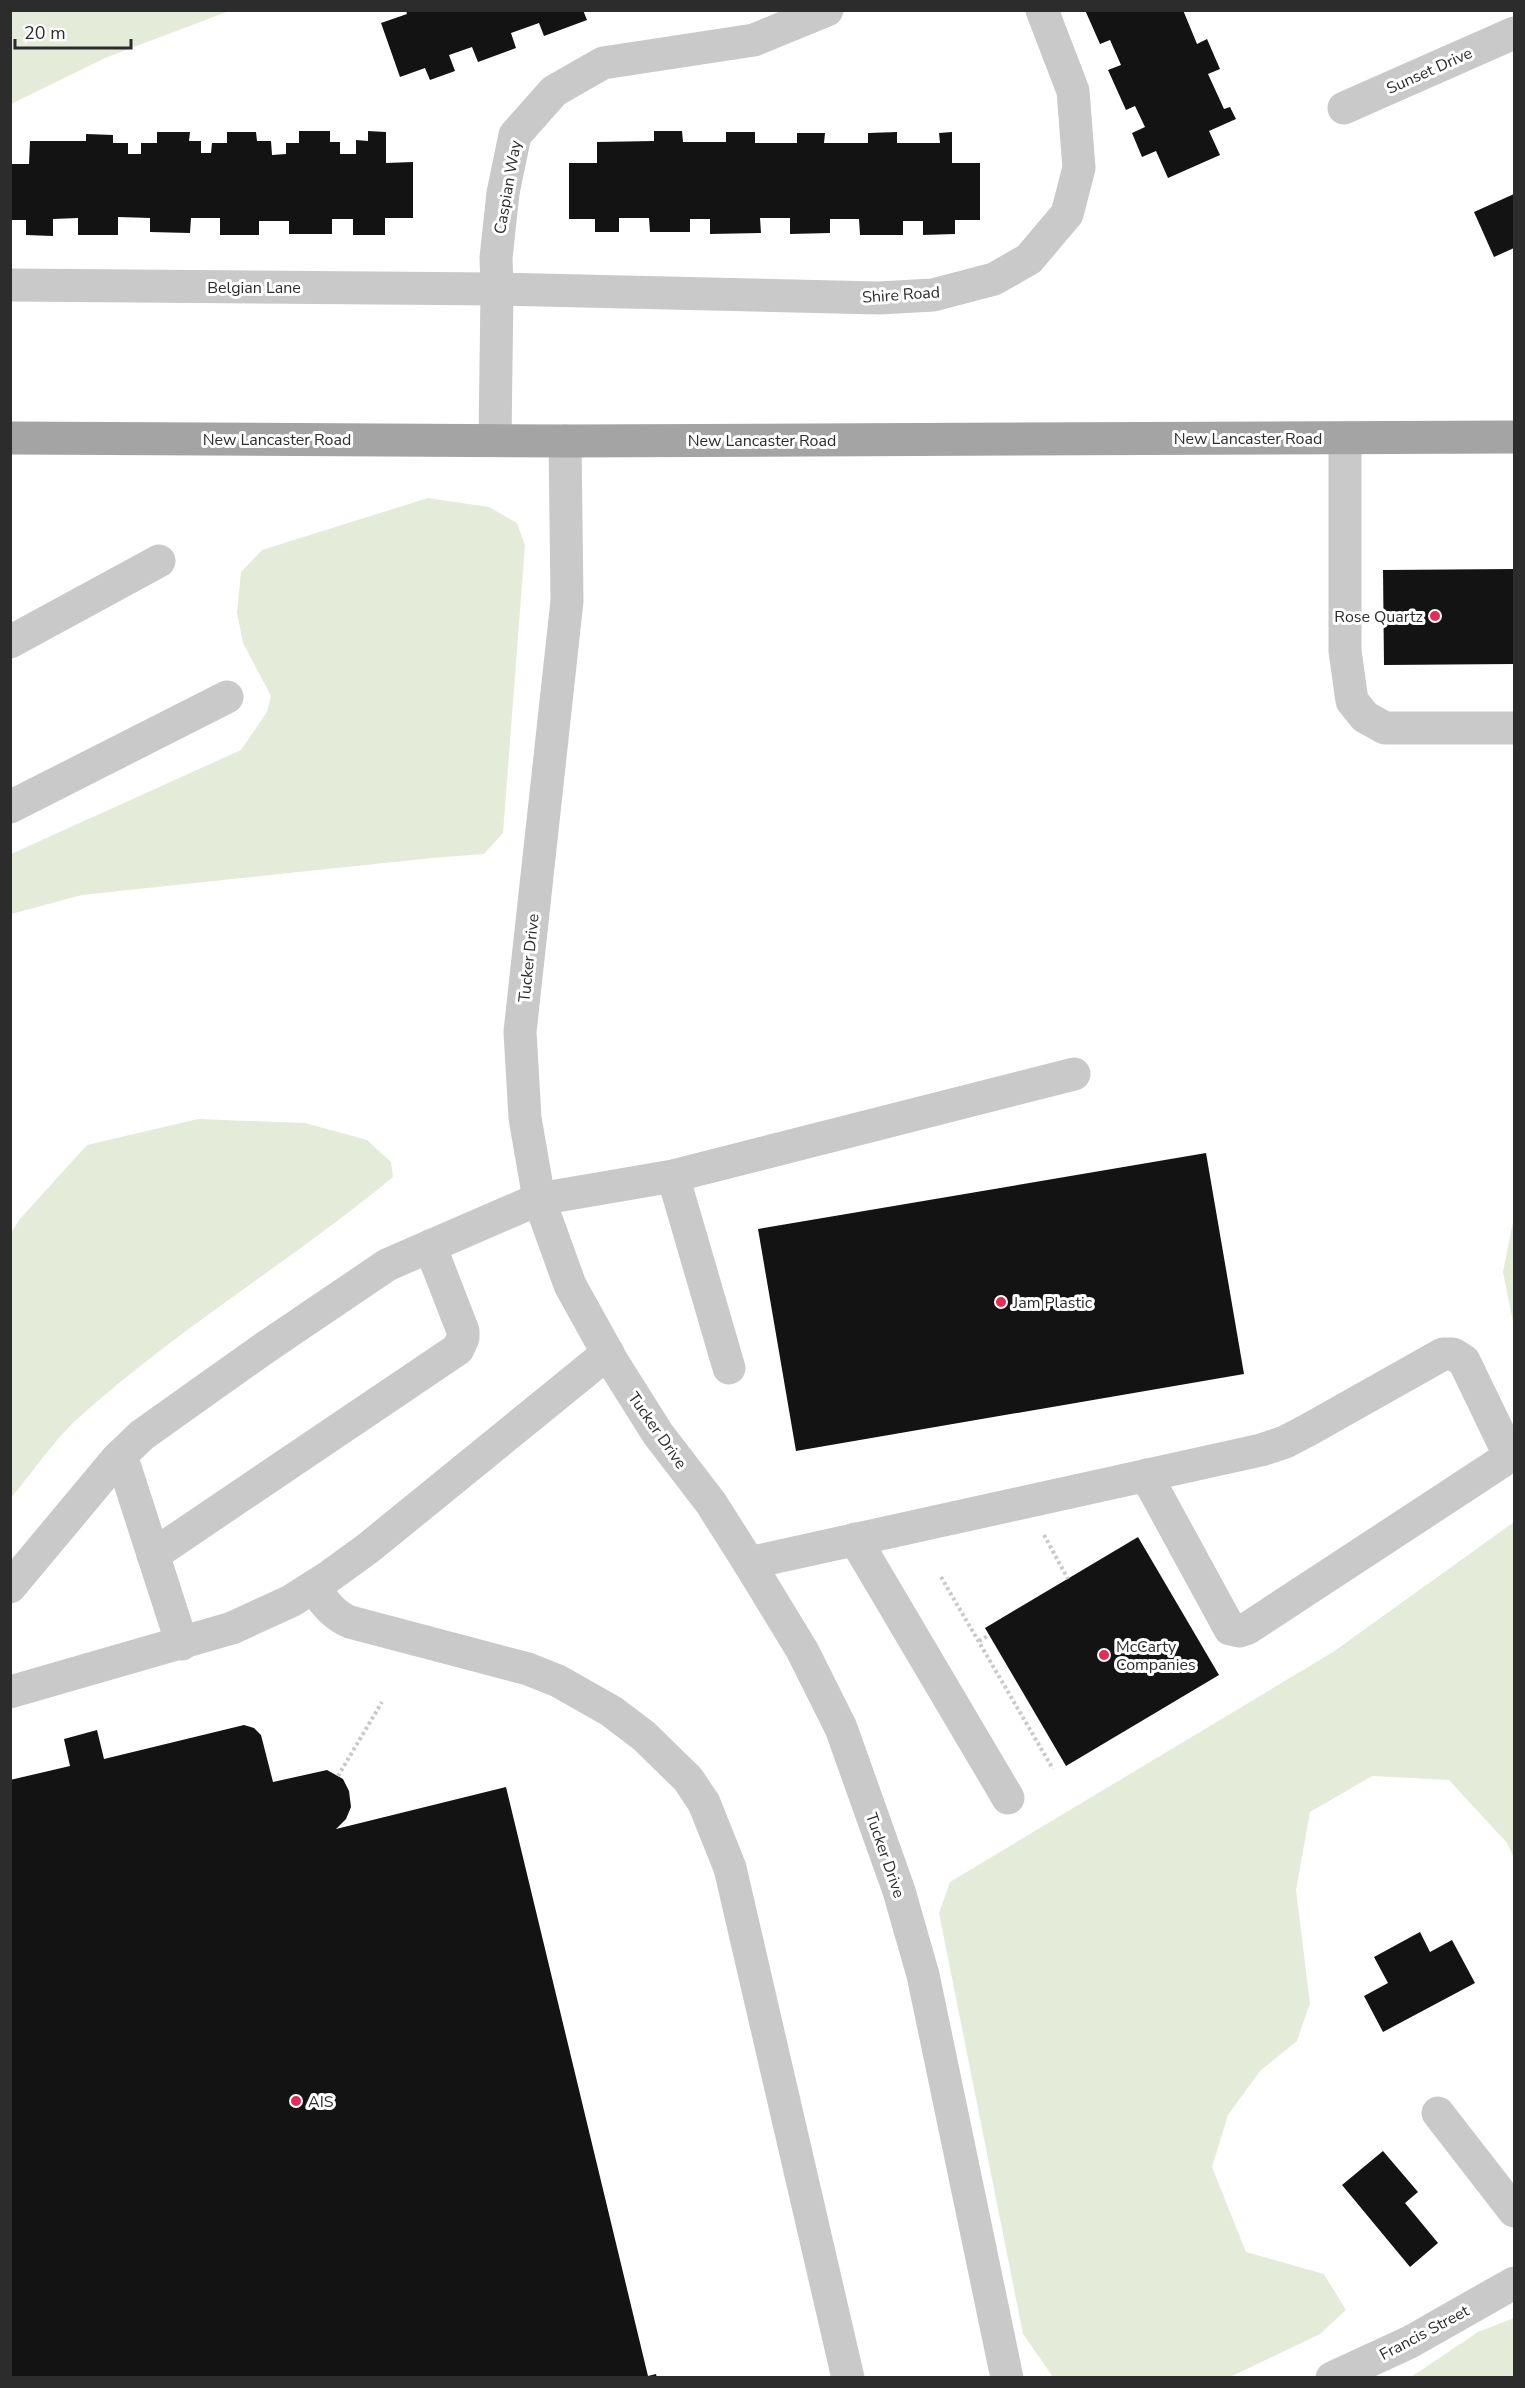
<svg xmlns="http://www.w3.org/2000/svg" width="1525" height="2388" font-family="'Nunito Sans',sans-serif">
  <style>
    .green { fill: #e5ebd9 }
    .building { fill: #131313 }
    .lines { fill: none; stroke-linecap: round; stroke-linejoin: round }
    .path { stroke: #c9c9c9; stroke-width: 4; stroke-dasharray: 3 3; stroke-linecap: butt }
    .minor { stroke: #c9c9c9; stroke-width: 33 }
    .major { stroke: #a4a4a4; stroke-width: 33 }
    .poi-dot { fill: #e62c55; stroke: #fff; stroke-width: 2 }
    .labels { text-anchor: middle; stroke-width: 6; stroke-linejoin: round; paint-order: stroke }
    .street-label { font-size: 16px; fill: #2c2c2c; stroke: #fff }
    .poi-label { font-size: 16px; fill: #2c2c2c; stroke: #fff; text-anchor: start }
  </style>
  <rect width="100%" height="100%" fill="#fff"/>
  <g class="green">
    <path d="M11,10H229V11L105,58L11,104Z"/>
    <path d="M428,498L489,507L517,523L525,545L503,833L484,854L432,858L82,895L11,914V854L241,750L267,712L271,696L243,643L237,613L241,572L262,550Z"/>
    <path d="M198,1119L305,1123L367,1140L391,1162L393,1177C290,1262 174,1331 75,1421C51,1444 32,1473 11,1498V1233L19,1220L87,1145Z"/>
    <path d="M1514,1217V1327L1503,1272Z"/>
    <path d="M1514,1522V1858L1507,1843L1449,1780L1372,1776L1310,1812L1296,1890L1310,2003L1297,2041L1260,2071L1228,2115L1212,2167L1246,2252L1324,2274L1346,2310L1320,2334L1230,2377H1053L1023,2334L939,1913L950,1882L1333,1652Z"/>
    <path d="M1514,2318V2377H1411L1478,2332Z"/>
  </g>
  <g class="building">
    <path d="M406,10H583L587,20L544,36L539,23L511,33L516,48L478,62L472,47L449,55L455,71L430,80L425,68L400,77L381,23L407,14Z"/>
    <path d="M1085,10H1183L1197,44L1207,39L1220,69L1208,74L1224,109L1230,107L1236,119L1209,131L1220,155L1168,178L1156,151L1142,157L1132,133L1145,127L1135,106L1126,110L1108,70L1121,65L1110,40L1100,44Z"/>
    <path d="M299,131H330V142H340V154H356V140L368,141V131L386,132V163L413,162V218H385V235H353V219H332V234H289V221H259V235H220V218H191L190,233L150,232V218L118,217V235H78V218L53,219V236L26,235V220H10V164H29L30,141H86V134L113,135V143H128V154H141V143H157V132H190L189,141H201V153H211L212,143H227V132H256L257,141H271L272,155L286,154V143H299Z"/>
    <path d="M654,131H682L683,142H726V132H755V143H797V133H825L824,143H868V133L897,132V143H940L939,133L952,132V163H980V220H955V234L923,235V221H903V235H860L859,219H830V233L790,234V218H760L761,233L710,234V219H690V232H650L649,218H619V232H595V219H569V163H597V142L654,141Z"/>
    <path d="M1514,194V248L1494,257L1474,212Z"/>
    <path d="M1514,569V664L1384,665L1383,570Z"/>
    <path d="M1206,1153L1244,1374L796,1451L758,1229Z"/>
    <path d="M1138,1537L1219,1675L1066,1766L985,1628Z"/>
    <path d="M244,1725L254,1728L261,1735L273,1782L327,1770L343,1779L349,1791L351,1807L346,1819L336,1829L506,1787L648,2376L656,2374L657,2378H10V1780L70,1766L64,1739L97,1730L104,1759Z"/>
    <path d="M1420,1932L1430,1952L1452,1940L1475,1983L1383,2032L1364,1996L1388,1983L1374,1957Z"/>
    <path d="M1383,2151L1418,2192L1405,2203L1438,2243L1410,2267L1342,2185Z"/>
  </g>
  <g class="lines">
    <g class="path">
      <path d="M1044,1535L1068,1579"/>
      <path d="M941,1577L1053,1769"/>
      <path d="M979,1641L989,1635"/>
      <path d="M338,1776L382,1702"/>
    </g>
    <g class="minor">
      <path d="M1344,108L1514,33"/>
      <path d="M10,285L497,289L879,298L933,295L994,279L1029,259L1067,214L1079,168L1073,91L1042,10"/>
      <path d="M1345,438V651L1352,701L1365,717L1385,728H1514"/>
      <path d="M495,440L497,289L496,258L503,193L515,135L554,91L603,63L754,40L827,10"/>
      <path d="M565,441L567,601L520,1032L525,1118L539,1199L570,1285L612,1361L658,1434L711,1503L749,1563L802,1650L841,1728L899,1891L923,1975L1007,2378"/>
      <path d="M10,642L159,561"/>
      <path d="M10,807L227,697"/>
      <path d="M673,1176L729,1368"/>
      <path d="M121,1455L182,1644"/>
      <path d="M855,1539L1008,1798"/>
      <path d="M153,1555L458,1349L463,1338V1331L430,1246"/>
      <path d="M749,1563L1261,1450L1285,1442L1308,1430L1443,1354H1453L1464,1361L1504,1444L1507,1453L1501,1462L1248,1628L1239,1631L1230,1629L1146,1475"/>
      <path d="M10,1587L116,1460L142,1435L266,1347L387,1265L539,1199L673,1176L1074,1074"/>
      <path d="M313,1587C324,1602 333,1615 350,1622L528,1669L558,1681L611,1711L644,1736L688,1779L704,1803L730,1868L848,2378"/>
      <path d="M10,1692L232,1628L291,1601L327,1578L367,1549L608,1353"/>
      <path d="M1438,2113L1514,2211"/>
      <path d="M1332,2378L1410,2342L1514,2283"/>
    </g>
    <path class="major" d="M10,438L565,441L1514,437"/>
  </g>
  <g class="poi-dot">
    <circle cx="1435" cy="616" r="6"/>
    <circle cx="1001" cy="1302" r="6"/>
    <circle cx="1104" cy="1655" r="6"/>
    <circle cx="296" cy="2101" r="6"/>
  </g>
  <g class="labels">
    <g class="street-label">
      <text transform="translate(1429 70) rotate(-24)" y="6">Sunset Drive</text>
      <text transform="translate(507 187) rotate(-80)" y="6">Caspian Way</text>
      <text x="254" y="293">Belgian Lane</text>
      <text transform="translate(901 294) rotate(-4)" y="6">Shire Road</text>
      <text x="1248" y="444">New Lancaster Road</text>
      <text x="277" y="445">New Lancaster Road</text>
      <text x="762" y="446">New Lancaster Road</text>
      <text transform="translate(528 958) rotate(-84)" y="6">Tucker Drive</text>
      <text transform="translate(658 1430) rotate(55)" y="6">Tucker Drive</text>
      <text transform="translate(886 1855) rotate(71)" y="6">Tucker Drive</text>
      <text transform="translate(1424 2332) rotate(-28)" y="6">Francis Street</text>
    </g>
    <g class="poi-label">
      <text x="1423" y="622" text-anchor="end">Rose Quartz</text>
      <text x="1013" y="1308">Jam Plastic</text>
      <text x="1116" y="1652">McCarty<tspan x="1116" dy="18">Companies</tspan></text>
      <text x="308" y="2107">AIS</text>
    </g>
  </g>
  <rect width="1525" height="2388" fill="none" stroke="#2c2c2c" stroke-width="24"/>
  <path d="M15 39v9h116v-9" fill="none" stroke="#2c2c2c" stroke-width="3"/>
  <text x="24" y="39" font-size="18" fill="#2c2c2c" stroke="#ffffff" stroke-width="4.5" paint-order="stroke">20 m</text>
</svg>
